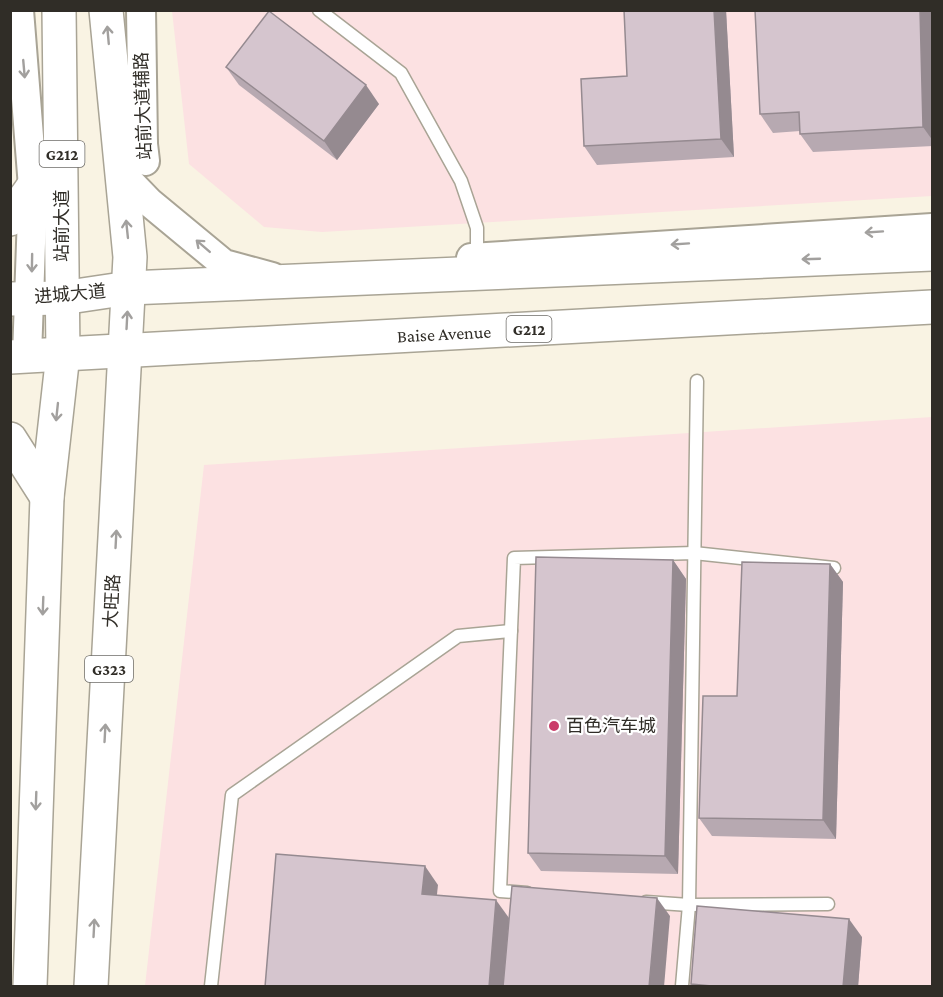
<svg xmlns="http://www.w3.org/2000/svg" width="943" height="997" font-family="'Crimson Pro','Noto Sans SC',serif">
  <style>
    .commercial { fill: #fce1e2 }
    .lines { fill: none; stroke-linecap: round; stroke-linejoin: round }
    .service-casing { stroke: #a9a495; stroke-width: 15 }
    .tertiary-casing { stroke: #a9a495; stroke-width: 32 }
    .primary-casing { stroke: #a9a495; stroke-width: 36 }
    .trunk-casing { stroke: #a9a495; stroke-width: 36 }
    .service { stroke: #fff; stroke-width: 12 }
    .tertiary { stroke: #fff; stroke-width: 28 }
    .primary { stroke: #fff; stroke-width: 33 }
    .trunk { stroke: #fff; stroke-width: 33 }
    .wall { fill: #b7a9b1 }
    .shaded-wall { fill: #958a90 }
    .building { fill: #d5c5ce; stroke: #958a90; stroke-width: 1.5 }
    .oneway { stroke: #a2a09e }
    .poi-dot { fill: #ca3c69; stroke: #fff; stroke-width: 2 }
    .labels { text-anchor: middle; stroke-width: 4.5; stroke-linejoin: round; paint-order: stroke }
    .shield { fill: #fff; stroke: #6e6c68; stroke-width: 1.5 }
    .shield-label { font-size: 16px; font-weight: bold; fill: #302d27 }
    .street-label { font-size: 18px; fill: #302d27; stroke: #fff }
    .poi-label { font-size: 18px; fill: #302d27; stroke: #fff; text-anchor: start }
  </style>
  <rect width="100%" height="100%" fill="#f9f3e3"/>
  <g class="commercial">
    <path d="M172,11H932V196L322,232L264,227L189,164Z"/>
    <path d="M932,417V986H145L204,465Z"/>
  </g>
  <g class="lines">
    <g class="service-casing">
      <g id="service">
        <path d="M319,10L401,73L461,181L477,228V257"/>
        <path d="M527,893L500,891L514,558L694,553L834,568"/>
        <path d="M646,902L689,905L828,904"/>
        <path d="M211,986L232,795L458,636L511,631"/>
        <path d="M682,986L689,905L697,381"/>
      </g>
    </g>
    <g class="tertiary-casing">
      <g id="tertiary">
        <path d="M19,10L33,187L27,356"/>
        <path d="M141,10L143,144L145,161"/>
        <path d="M143,144L121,173L149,202L224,264L272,277"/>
        <path d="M471,258L932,228"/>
      </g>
    </g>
    <g class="primary-casing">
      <g id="primary">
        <path d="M10,219L33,187"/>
        <path d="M10,299L62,298"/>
        <path d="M10,357L63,354"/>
      </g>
    </g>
    <g class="trunk-casing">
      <g id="trunk">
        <path d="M62,298L129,288L932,254"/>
        <path d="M63,354L932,307"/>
        <path d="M10,439L47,497"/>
        <path d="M30,986L47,497L63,354L59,10"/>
        <path d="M91,986L130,257L106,10"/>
      </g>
    </g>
    <use href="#service" class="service"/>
    <use href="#tertiary" class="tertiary"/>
    <use href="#primary" class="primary"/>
    <use href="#trunk" class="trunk"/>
  </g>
  <g class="wall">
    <path d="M624,10H726L734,157L597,165L584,146L627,76Z"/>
    <path d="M932,10L933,146L813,152L800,134V131L773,133L760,114Z"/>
    <path d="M226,67L379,104L337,160L239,85Z"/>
    <path d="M673,560L686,579L678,874L541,871L528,853Z"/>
    <path d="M830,564L843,582L836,839L712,836L699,818L737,696Z"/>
    <path d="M862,937L858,987H693L691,984Z"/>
  </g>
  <g class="shaded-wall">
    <path d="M714,10H726L734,157L721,139Z"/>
    <path d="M920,10H932L933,141L923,127Z"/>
    <path d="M366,85L379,104L337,160L324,141Z"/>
    <path d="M673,560L686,579L678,874L665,856Z"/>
    <path d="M830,564L843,582L836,839L823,820Z"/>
    <path d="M425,866L438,885L435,912L422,894Z"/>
    <path d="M657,898L670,916L664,987H649Z"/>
    <path d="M496,900L509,918L503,987H489Z"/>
    <path d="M849,919L862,937L858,987H843Z"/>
  </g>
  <g class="building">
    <path d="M624,10H714L721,139L584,146L581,79L627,76Z"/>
    <path d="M755,10H920L923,127L800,134L799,112L760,114Z"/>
    <path d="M269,11L366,85L324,141L226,67Z"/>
    <path d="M536,557L673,560L665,856L528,853Z"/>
    <path d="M742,562L830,564L823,820L699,818L703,696H737Z"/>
    <path d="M276,854L425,866L422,894L496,900L489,987H265Z"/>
    <path d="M512,886L657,898L649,987H503Z"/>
    <path d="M697,906L849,919L843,987H711V986L691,984Z"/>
  </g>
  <defs><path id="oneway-shaft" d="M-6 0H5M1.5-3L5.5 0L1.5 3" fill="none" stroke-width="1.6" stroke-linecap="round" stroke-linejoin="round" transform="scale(1.5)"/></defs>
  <g class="oneway">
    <use href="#oneway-shaft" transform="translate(108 35) rotate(-95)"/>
    <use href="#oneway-shaft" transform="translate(24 69) rotate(85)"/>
    <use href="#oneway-shaft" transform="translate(127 229) rotate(-96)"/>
    <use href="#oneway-shaft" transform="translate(874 232) rotate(176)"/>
    <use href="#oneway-shaft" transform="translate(680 244) rotate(176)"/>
    <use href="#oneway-shaft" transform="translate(203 246) rotate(-139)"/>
    <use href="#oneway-shaft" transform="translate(811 259) rotate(178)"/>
    <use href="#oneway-shaft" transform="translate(32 263) rotate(91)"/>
    <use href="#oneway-shaft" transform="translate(127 320) rotate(-87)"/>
    <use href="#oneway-shaft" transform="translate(57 412) rotate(96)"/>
    <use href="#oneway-shaft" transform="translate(116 539) rotate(-87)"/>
    <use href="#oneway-shaft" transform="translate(43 606) rotate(92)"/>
    <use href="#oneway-shaft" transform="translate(105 733) rotate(-87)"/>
    <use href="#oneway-shaft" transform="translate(36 801) rotate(92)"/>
    <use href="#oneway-shaft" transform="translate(94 928) rotate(-87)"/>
  </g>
  <circle class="poi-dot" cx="554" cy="726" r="6"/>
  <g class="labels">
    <g class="shield">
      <rect x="39.5" y="141" width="45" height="26" rx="4.5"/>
      <rect x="506.5" y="316" width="45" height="26" rx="4.5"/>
      <rect x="85" y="656" width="48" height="26" rx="4.5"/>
    </g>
    <g class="shield-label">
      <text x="62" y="160">G212</text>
      <text x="529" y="335">G212</text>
      <text x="109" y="675">G323</text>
    </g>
    <g class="street-label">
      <text transform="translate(143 106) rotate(-92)" y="6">站前大道辅路</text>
      <text transform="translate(62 226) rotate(-90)" y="6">站前大道</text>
      <text transform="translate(70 294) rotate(-5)" y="6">进城大道</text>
      <text transform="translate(444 334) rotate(-3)" y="6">Baise Avenue</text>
      <text transform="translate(112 601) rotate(-87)" y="6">大旺路</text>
    </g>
    <g class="poi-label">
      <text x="566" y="732">百色汽车城</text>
    </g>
  </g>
  <rect width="943" height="997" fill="none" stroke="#302d27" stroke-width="24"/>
</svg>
